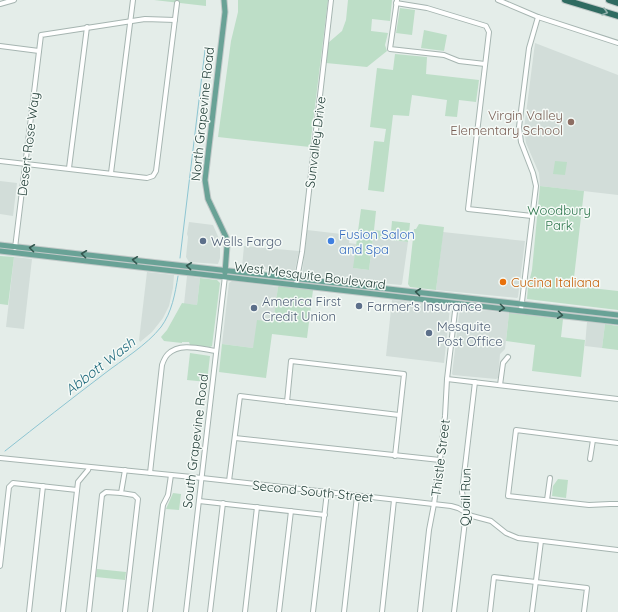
<svg xmlns="http://www.w3.org/2000/svg" width="618" height="612" font-family="Quicksand,sans-serif">
  <style>
    .built { fill: #d2ddd9 }
    .green { fill: #bddec7 }
    .lines { fill: none; stroke-linecap: round; stroke-linejoin: round }
    .stream { stroke: #8dc5d2; stroke-width: 1 }
    .minor-casing { stroke: #a6b5b1; stroke-width: 6 }
    .major-casing { stroke: #c1c9c8; stroke-width: 7 }
    .highway-casing { stroke: #c1c9c8; stroke-width: 8 }
    .minor { stroke: #fff; stroke-width: 4 }
    .major { stroke: #69a296; stroke-width: 5 }
    .highway { stroke: #2f6b61; stroke-width: 6 }
    .oneway { stroke: #92b2ac }
    .oneway2 { stroke: #345850 }
    .education-dot { fill: #8d6e63; stroke: #f5faf7; stroke-width: 1.5 }
    .service-dot { fill: #5c6f8a; stroke: #f5faf7; stroke-width: 1.5 }
    .shop-dot { fill: #3f7fe0; stroke: #f5faf7; stroke-width: 1.5 }
    .food-dot { fill: #e8710a; stroke: #f5faf7; stroke-width: 1.5 }
    .labels { text-anchor: middle; stroke-width: 3; stroke-linejoin: round; paint-order: stroke }
    .street-label { font-size: 13px; fill: #233f39; stroke: #f5faf7 }
    .education-label { font-size: 13px; fill: #785e54; stroke: #f5faf7; text-anchor: end }
    .park-label { font-size: 13px; fill: #2d764c; stroke: #f5faf7 }
    .shop-label { font-size: 13px; fill: #366cbe; stroke: #f5faf7; text-anchor: start }
    .service-label { font-size: 13px; fill: #4e5e75; stroke: #f5faf7; text-anchor: start }
    .food-label { font-size: 13px; fill: #c56008; stroke: #f5faf7; text-anchor: start }
    .water-label { font-size: 14px; font-style: italic; fill: #1d687b; stroke: #f5faf7 }
  </style>
  <rect width="100%" height="100%" fill="#e4ede9"/>
  <g class="built">
    <path d="M535,43L618,75V195L540,186L539,173L526,143L524,129Z"/>
    <path d="M0,181L17,183L13,216L0,214Z"/>
    <path d="M189,222L213,225L220,241V258L218,264L189,262L186,257L188,237L187,234Z"/>
    <path d="M307,230L350,235L349,243L356,244L354,268L369,270L373,238L408,242L402,284L401,285L302,275Z"/>
    <path d="M443,232L525,241L518,297L517,298L436,290Z"/>
    <path d="M244,246L299,251L295,270L292,273L242,267Z"/>
    <path d="M14,257L32,259L24,329L6,327Z"/>
    <path d="M147,272L174,275L173,288L169,306L163,318L152,332L140,342L139,340Z"/>
    <path d="M187,276L200,278L197,305L184,304Z"/>
    <path d="M232,281L278,287L273,322L253,348L222,344L229,283Z"/>
    <path d="M392,300L448,306L450,308L444,363L386,356Z"/>
    <path d="M460,308L509,313L505,349L500,354L498,378L496,379L453,375L452,374Z"/>
    <path d="M587,322L605,324L602,348L585,346Z"/>
  </g>
  <g class="green">
    <path d="M154,0H206V6Z"/>
    <path d="M238,0H328L310,147L218,137L231,41L238,12Z"/>
    <path d="M348,0H392L390,21L372,19L371,31L388,33L385,45L387,51L367,67L326,63L328,43L342,31L346,20Z"/>
    <path d="M400,8L415,10L412,35L396,33Z"/>
    <path d="M424,30L447,35L444,51L421,48Z"/>
    <path d="M395,54L427,57L426,74L479,80L476,102L459,100L457,117L445,116L447,100L412,95L409,116L393,115L384,192L368,190L374,141L384,142L386,129L370,127L377,68L393,70Z"/>
    <path d="M555,161L567,162L565,175L553,174Z"/>
    <path d="M540,186L584,191L573,286L618,291V310L527,299L528,286L532,270Z"/>
    <path d="M361,209L376,211L374,230L391,232L392,221L410,223L408,242L373,238L369,270L353,268Z"/>
    <path d="M419,224L444,227L436,290L410,287L408,284L414,229H416Z"/>
    <path d="M0,256L14,257L8,305L0,304Z"/>
    <path d="M200,278L217,280L220,283L212,346L210,347L190,345L189,342H182V343L164,341L161,337L167,330L182,303L197,305Z"/>
    <path d="M279,286L313,290L307,338L272,334L266,378L219,372L222,344L253,348L257,320L273,322L278,287Z"/>
    <path d="M509,313L563,319L561,337L585,340L581,377L532,371L535,345L506,341Z"/>
    <path d="M605,324L618,326V350L602,348Z"/>
    <path d="M190,353L210,356L207,382L187,380Z"/>
    <path d="M558,479L568,480L566,498L552,496L553,486Z"/>
    <path d="M173,493L181,494L179,510L166,509Z"/>
    <path d="M97,569L126,572L125,580L96,577Z"/>
  </g>
  <g class="lines">
    <g class="stream">
      <path d="M180,258L205,50"/>
      <path d="M5,451C38,425 71,399 104,374C122,360 147,345 161,327C172,312 175,294 178,276"/>
    </g>
    <g class="minor-casing">
      <g id="minor">
        <path d="M397,0L390,49L444,55L459,61L485,64"/>
        <path d="M498,0L538,17L618,43"/>
        <path d="M396,3L427,8L486,26L489,32L468,209L532,216"/>
        <path d="M0,4L14,0"/>
        <path d="M0,46L39,51"/>
        <path d="M0,161L147,178L153,176L156,171L177,3"/>
        <path d="M69,168L87,27"/>
        <path d="M111,173L133,0"/>
        <path d="M15,248L41,35L145,19L175,20"/>
        <path d="M296,284L302,252L331,0"/>
        <path d="M521,310L536,186L533,173L521,142L519,127L529,48L538,17"/>
        <path d="M447,379L618,399"/>
        <path d="M500,385L503,363L508,357"/>
        <path d="M287,402L291,361L404,374L395,456"/>
        <path d="M235,438L440,460"/>
        <path d="M618,443L516,430L508,496L589,505L610,504H618"/>
        <path d="M0,458L202,478L451,506L458,508L472,516L491,521L506,533L518,538L618,550"/>
        <path d="M590,459L593,440"/>
        <path d="M125,470L121,493L134,495L138,499L125,612"/>
        <path d="M150,473L162,365C163,362 165,357 168,354C180,342 201,349 216,351"/>
        <path d="M229,481L240,396L399,415"/>
        <path d="M547,500L550,478"/>
        <path d="M199,501L325,515"/>
        <path d="M0,566L9,487L13,483L77,490"/>
        <path d="M29,612L43,486"/>
        <path d="M63,612L78,482L88,470L89,467"/>
        <path d="M89,612L102,495L106,492L121,493"/>
        <path d="M150,612L163,505L168,495L171,475"/>
        <path d="M186,612L225,276"/>
        <path d="M210,612L223,503"/>
        <path d="M245,612L257,507"/>
        <path d="M279,612L291,511"/>
        <path d="M313,612L327,492"/>
        <path d="M344,612L357,496"/>
        <path d="M382,612L394,500"/>
        <path d="M420,612L429,530L434,504L440,460L445,416L447,379L456,303"/>
        <path d="M454,612L466,513L462,492L475,382"/>
        <path d="M490,612L494,577L587,588L584,612"/>
        <path d="M532,612L541,541"/>
      </g>
    </g>
    <g class="major-casing">
      <g id="major">
        <path d="M224,0L225,12L205,180L208,199L226,237L227,246L225,273"/>
        <path d="M0,245L618,315"/>
        <path d="M0,251L618,322"/>
      </g>
    </g>
    <g class="highway-casing">
      <g id="highway">
        <path d="M565,0L618,16"/>
        <path d="M609,0L618,3"/>
      </g>
    </g>
    <use href="#minor" class="minor"/>
    <use href="#major" class="major"/>
    <use href="#highway" class="highway"/>
  </g>
  <defs><path id="oneway-chevron" d="M-2-3.5L2.5 0L-2 3.5" fill="none" stroke-width="1.6" stroke-linecap="round" stroke-linejoin="round"/></defs>
  <use class="oneway" href="#oneway-chevron" transform="translate(605 12) rotate(16)"/>
  <g class="oneway2">
    <use href="#oneway-chevron" transform="translate(32 248) rotate(-173)"/>
    <use href="#oneway-chevron" transform="translate(84 254) rotate(-173)"/>
    <use href="#oneway-chevron" transform="translate(135 260) rotate(-174)"/>
    <use href="#oneway-chevron" transform="translate(189 266) rotate(-174)"/>
    <use href="#oneway-chevron" transform="translate(418 292) rotate(-173)"/>
    <use href="#oneway-chevron" transform="translate(502 308) rotate(7)"/>
    <use href="#oneway-chevron" transform="translate(560 315) rotate(7)"/>
  </g>
  <circle class="education-dot" cx="571" cy="122" r="4"/>
  <g class="service-dot">
    <circle cx="203" cy="241" r="4"/>
    <circle cx="359" cy="306" r="4"/>
    <circle cx="254" cy="308" r="4"/>
    <circle cx="429" cy="333" r="4"/>
  </g>
  <circle class="shop-dot" cx="331" cy="241" r="4"/>
  <circle class="food-dot" cx="503" cy="282" r="4"/>
  <g class="labels">
    <g class="street-label">
      <text transform="translate(202 114) rotate(-84)" y="5">North Grapevine Road</text>
      <text transform="translate(315 142) rotate(-83)" y="5">Sunvalley Drive</text>
      <text transform="translate(28 144) rotate(-83)" y="5">Desert Rose Way</text>
      <text transform="translate(310 275) rotate(7)" y="5">West Mesquite Boulevard</text>
      <text transform="translate(195 441) rotate(-83)" y="5">South Grapevine Road</text>
      <text transform="translate(440 458) rotate(-83)" y="5">Thistle Street</text>
      <text transform="translate(313 491) rotate(6)" y="5">Second South Street</text>
      <text transform="translate(465 497) rotate(-89)" y="5">Quail Run</text>
    </g>
    <g class="education-label">
      <text x="563" y="120">Virgin Valley<tspan x="563" dy="15">Elementary School</tspan></text>
    </g>
    <g class="park-label">
      <text x="559" y="215">Woodbury<tspan x="559" dy="15">Park</tspan></text>
    </g>
    <g class="shop-label">
      <text x="339" y="239">Fusion Salon<tspan x="339" dy="15">and Spa</tspan></text>
    </g>
    <g class="service-label">
      <text x="211" y="246">Wells Fargo</text>
      <text x="262" y="306">America First<tspan x="262" dy="15">Credit Union</tspan></text>
      <text x="367" y="311">Farmer's Insurance</text>
      <text x="437" y="331">Mesquite<tspan x="437" dy="15">Post Office</tspan></text>
    </g>
    <g class="food-label">
      <text x="511" y="287">Cucina Italiana</text>
    </g>
    <g class="water-label">
      <text transform="translate(100 366) rotate(-38)" y="5">Abbott Wash</text>
    </g>
  </g>
</svg>
